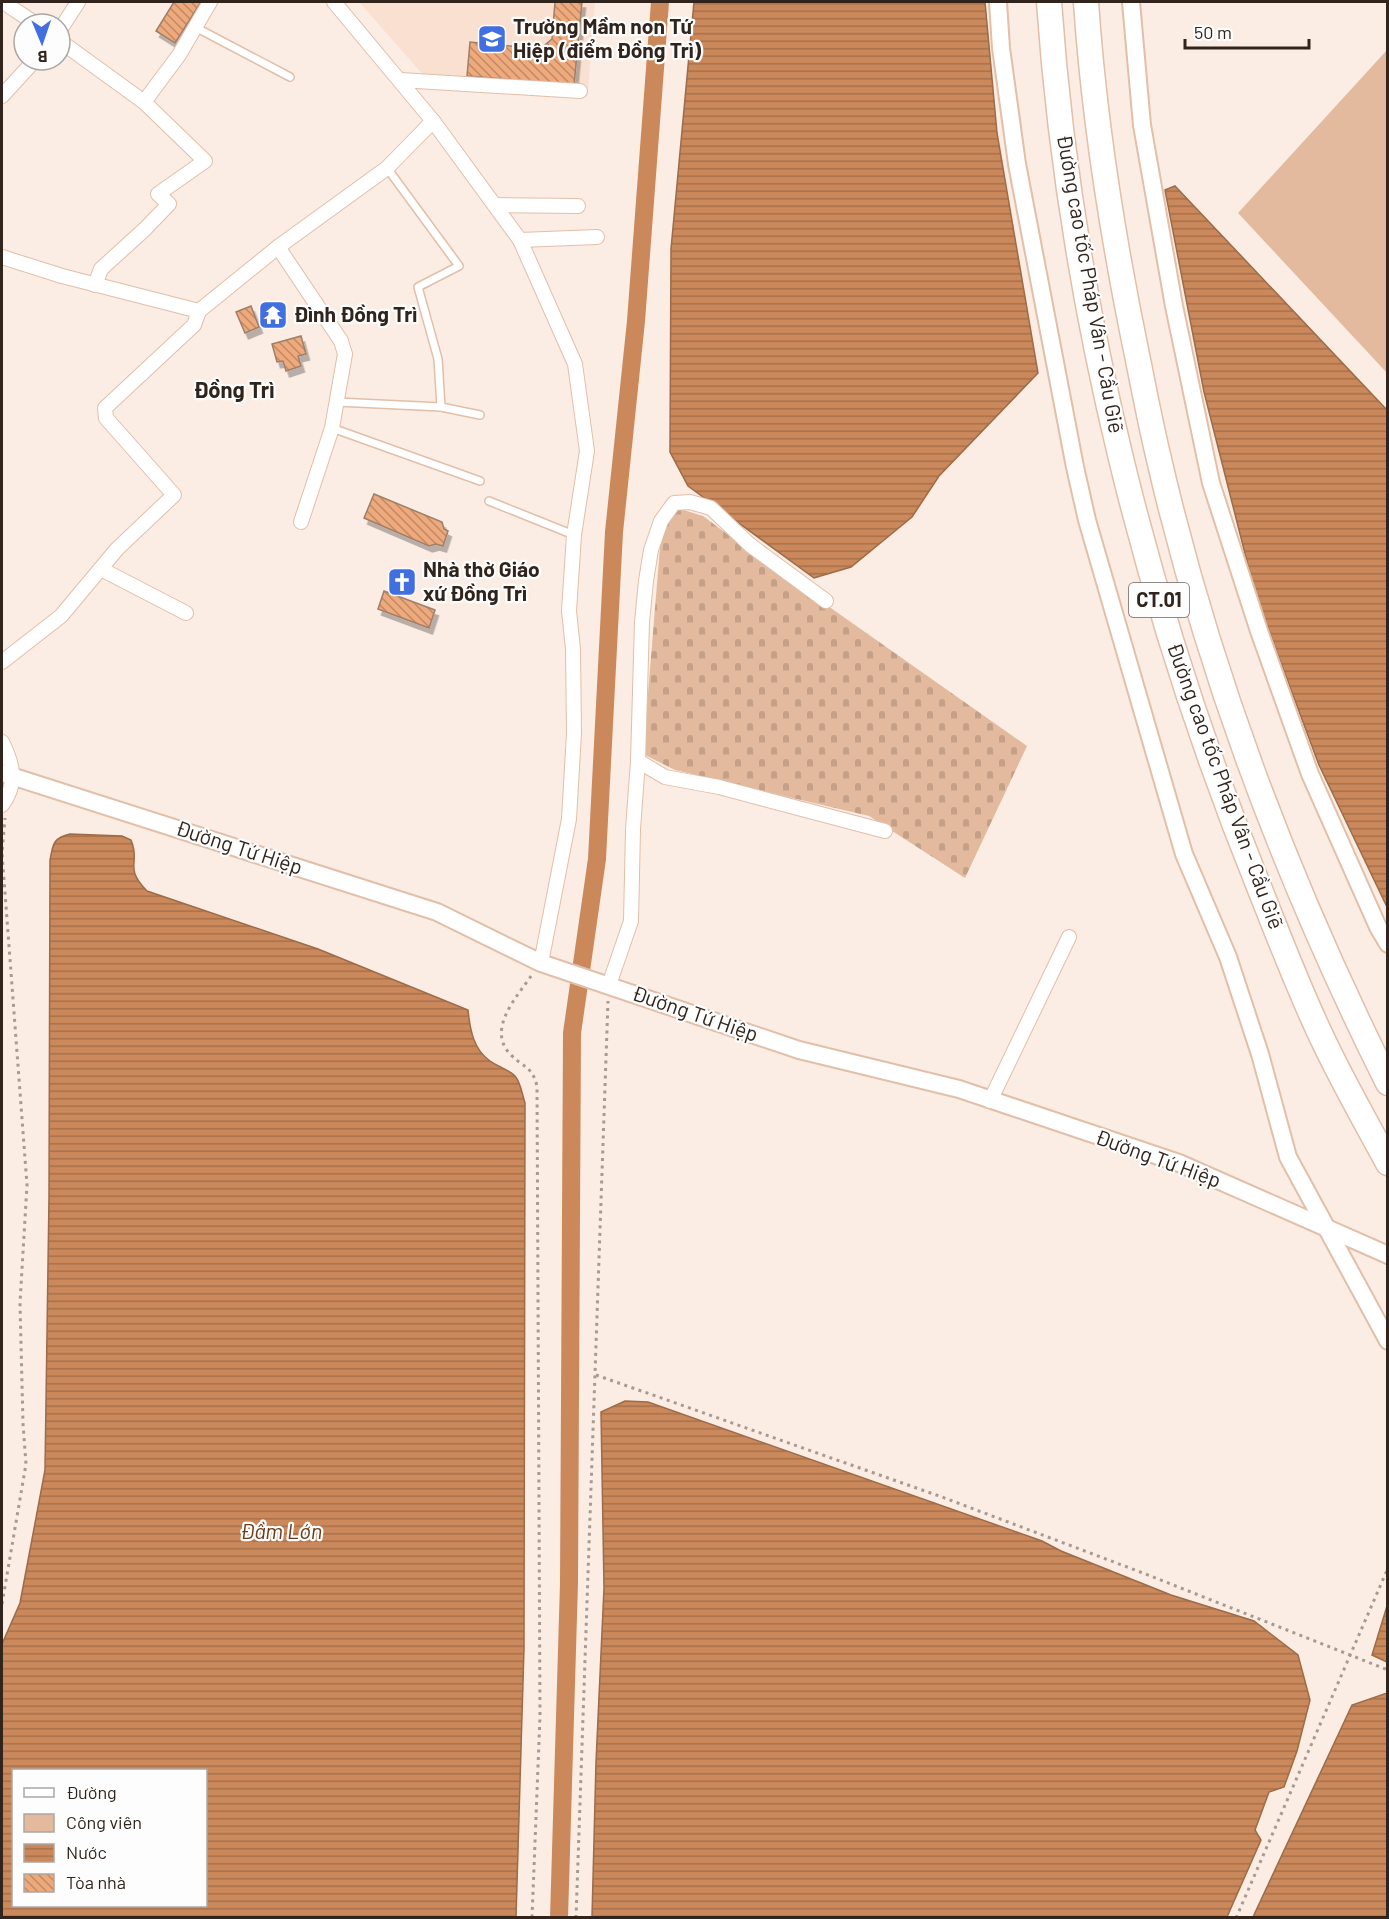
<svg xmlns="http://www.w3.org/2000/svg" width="1389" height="1919" font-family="Barlow,sans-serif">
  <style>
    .built { fill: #fae0d0 }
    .green { fill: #e4ba9f }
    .cemetery { fill: url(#cemetery-stones) }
    .water { fill: url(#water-rules); stroke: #9d6b48; stroke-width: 1.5; fill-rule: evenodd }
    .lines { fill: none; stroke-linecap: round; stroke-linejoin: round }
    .canal { stroke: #cb895b; stroke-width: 18 }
    .building { fill: url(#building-back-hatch); stroke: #9e7f6a; stroke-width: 1.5; filter: url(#shadow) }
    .service-casing { stroke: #e1bfa9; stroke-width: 10 }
    .minor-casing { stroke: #e1bfa9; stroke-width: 16 }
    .tertiary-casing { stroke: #e1bfa9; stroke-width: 20 }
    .motorway-casing { stroke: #e1bfa9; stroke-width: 27 }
    .path { stroke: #a79a91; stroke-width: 3; stroke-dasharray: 3 4.5; stroke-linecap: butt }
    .service { stroke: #fff; stroke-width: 7 }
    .minor { stroke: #fff; stroke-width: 14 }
    .tertiary { stroke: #fff; stroke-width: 16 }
    .motorway { stroke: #fff; stroke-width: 24 }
    .labels { text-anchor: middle; stroke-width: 4.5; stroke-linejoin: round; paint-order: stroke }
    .shield { fill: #fdfdfd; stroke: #6e6560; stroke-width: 1.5 }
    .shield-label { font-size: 20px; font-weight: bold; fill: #31241c }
    .poi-label { font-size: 21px; font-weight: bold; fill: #31241c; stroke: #fdfdfd; text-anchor: start }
    .street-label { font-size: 21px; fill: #31241c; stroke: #fdfdfd }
    .neighbourhood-label { font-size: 22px; font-weight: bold; fill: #31241c; stroke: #fdfdfd }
    .water-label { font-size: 22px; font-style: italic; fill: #6a3d1b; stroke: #fdfdfd }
  </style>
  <defs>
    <pattern id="cemetery-stones" width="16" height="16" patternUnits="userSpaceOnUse" patternTransform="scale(1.5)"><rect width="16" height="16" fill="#e4ba9f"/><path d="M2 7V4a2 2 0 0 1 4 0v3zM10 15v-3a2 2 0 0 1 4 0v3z" fill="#c4a088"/></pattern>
    <pattern id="water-rules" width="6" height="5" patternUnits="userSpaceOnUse" patternTransform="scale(1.5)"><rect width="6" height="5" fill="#cb895b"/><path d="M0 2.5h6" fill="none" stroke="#a5704a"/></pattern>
    <pattern id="building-back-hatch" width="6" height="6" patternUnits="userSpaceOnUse" patternTransform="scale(1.5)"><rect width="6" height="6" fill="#eea97b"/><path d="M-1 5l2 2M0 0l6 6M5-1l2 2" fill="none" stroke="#c18964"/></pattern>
    <filter id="shadow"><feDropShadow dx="3.5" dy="6" stdDeviation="0" flood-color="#0004"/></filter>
  </defs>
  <rect width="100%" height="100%" fill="#fbede4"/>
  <path class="built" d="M359,2H595L588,91L425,77Z"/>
  <path class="green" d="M1387,50V373L1238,213Z"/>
  <path class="cemetery" d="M677,508L703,516L747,549L1027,746L965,878L869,816L675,770L643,754L661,535Z"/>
  <g class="water">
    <path d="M694,2H985L997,133L1038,373L939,476L912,517L851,567L814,578L688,486L670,452L671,249Z"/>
    <path d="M1175,186L1387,410V907L1319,765L1255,593L1204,392L1165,190Z"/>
    <path d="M70,834L122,836L131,840C141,863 123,867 147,891L318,949L468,1010C470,1029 473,1049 490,1061C497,1066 509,1070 515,1076C521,1083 522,1094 525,1103L524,1648L516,1917H2V1644L20,1603L45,1470L49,1197L50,860C53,844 53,838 70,834ZM206,1770V1906H14V1770Z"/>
    <path d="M625,1401L648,1402L1042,1541L1061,1551L1171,1595L1254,1621L1298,1655L1310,1700L1297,1751L1284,1787L1269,1792L1255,1830L1261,1840L1227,1917H592L596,1762L604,1588L601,1412Z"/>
    <path d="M1387,1606V1662L1372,1655Z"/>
    <path d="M1387,1693V1917H1253L1352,1705Z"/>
  </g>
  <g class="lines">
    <path class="canal" d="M559,1918L569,1583L572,1033L597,859L614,532L636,321L660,2"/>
  </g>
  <g class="building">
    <path d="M174,2H201L175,43L156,31Z"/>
    <path d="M555,2H582L574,85L467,76L470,42L540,49L552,39Z"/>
    <path d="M251,306L259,327L245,333L236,312Z"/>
    <path d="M301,336L306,354L298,356L301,366L286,371L283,361L277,362L272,344Z"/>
    <path d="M374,494L442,522L444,529L448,531L443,546L436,544L429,546L364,518Z"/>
    <path d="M384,591L435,610L429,628L378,609Z"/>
  </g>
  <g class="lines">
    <g class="service-casing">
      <g id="service">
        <path d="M195,27L290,77"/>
        <path d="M387,168L459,266L418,287L438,359L441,407"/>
        <path d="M337,402L441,407L480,415"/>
        <path d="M332,428L480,481"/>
        <path d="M489,501L574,535"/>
      </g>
    </g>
    <g class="minor-casing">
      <g id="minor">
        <path d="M3,2L36,24"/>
        <path d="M334,2L433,121L520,240L575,364L587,451L574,535L569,611L573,649L574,733L569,819L541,963"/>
        <path d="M60,30L78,2"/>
        <path d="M60,41L144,102L205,161L158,194L169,204L145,229L101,269L95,285"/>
        <path d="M400,80L580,91"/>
        <path d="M2,96L35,60"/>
        <path d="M144,102L179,55L210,2"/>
        <path d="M495,205L578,206"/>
        <path d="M520,240L597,237"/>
        <path d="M278,247L341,341L345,354L332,428L301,522"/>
        <path d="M2,257L62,276L199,311"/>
        <path d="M101,569L186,613"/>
        <path d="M2,662L61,616L117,549L174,495L106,418L105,408L194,325L199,311L278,247L387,168L433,121"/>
        <path d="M2,742C13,764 18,784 2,805"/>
        <path d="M638,761L665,777L719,787L885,831"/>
        <path d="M609,985L631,921L633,829L638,761L642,622L646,581L651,550L661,521L674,503L690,502L711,508L750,545L826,601"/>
        <path d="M990,1101L1069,937"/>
      </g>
    </g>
    <g class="tertiary-casing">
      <g id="tertiary">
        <path d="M998,2L1001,48L1017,164L1075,467L1087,520L1184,854L1228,957L1260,1054L1288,1157L1388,1341"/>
        <path d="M1131,2L1142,125L1174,306L1211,483L1259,631L1310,774L1378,927L1388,944"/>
        <path d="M2,773L437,912L541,963L799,1050L959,1089L1179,1163L1388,1255"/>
      </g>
    </g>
    <g class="motorway-casing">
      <g id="motorway">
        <path d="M1049,2C1070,304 1147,611 1261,892C1281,942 1301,995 1325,1044C1344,1084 1367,1124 1388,1163"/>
        <path d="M1086,2C1094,121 1113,239 1137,355C1144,389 1150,422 1158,455C1208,673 1288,883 1388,1083"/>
      </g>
    </g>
    <g class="path">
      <path d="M531,976C516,998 486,1030 511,1055C524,1068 532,1066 537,1086L540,1716L532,1918"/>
      <path d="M596,1375L942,1497L1143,1573L1388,1670"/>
      <path d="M2,1604L26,1464L23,1424L20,1303L27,1185L2,853L5,818"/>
      <path d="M576,1918L608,1001"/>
      <path d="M1236,1918L1388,1568"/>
    </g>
    <use href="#service" class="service"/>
    <use href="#minor" class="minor"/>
    <use href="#tertiary" class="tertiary"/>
    <use href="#motorway" class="motorway"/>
  </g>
  <defs>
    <g id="school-square" transform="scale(1.5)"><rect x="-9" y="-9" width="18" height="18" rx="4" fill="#416fe0" stroke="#fdfdfd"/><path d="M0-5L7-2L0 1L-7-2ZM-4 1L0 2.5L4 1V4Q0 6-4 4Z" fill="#fff"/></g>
    <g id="temple-square" transform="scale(1.5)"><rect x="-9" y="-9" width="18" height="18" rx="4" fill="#416fe0" stroke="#fdfdfd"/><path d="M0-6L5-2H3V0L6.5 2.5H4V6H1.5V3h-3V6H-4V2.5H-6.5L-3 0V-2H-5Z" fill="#fff"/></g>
    <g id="church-square" transform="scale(1.5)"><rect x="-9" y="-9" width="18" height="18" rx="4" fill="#416fe0" stroke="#fdfdfd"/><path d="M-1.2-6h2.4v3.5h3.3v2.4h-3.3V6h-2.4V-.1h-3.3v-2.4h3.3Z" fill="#fff"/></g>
  </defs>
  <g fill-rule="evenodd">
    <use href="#school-square" x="492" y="39"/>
    <use href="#temple-square" x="273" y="315"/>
    <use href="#church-square" x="402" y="582"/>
  </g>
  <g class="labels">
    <rect class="shield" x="1129" y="583" width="60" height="34" rx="4.5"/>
    <g class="shield-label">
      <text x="1159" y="607">CT.01</text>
    </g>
    <g class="poi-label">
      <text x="513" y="34">Trường Mầm non Tứ<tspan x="513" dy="24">Hiệp (điểm Đồng Trì)</tspan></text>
      <text x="294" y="322">Đình Đồng Trì</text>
      <text x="423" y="577">Nhà thờ Giáo<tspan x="423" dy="24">xứ Đồng Trì</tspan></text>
    </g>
    <g class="street-label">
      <text transform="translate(1090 284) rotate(80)" y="7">Đường cao tốc Pháp Vân - Cầu Giẽ</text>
      <text transform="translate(1225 786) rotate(70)" y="7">Đường cao tốc Pháp Vân - Cầu Giẽ</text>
      <text transform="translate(239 848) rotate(18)" y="7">Đường Tứ Hiệp</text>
      <text transform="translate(695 1014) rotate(19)" y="7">Đường Tứ Hiệp</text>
      <text transform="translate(1158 1159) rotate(20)" y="7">Đường Tứ Hiệp</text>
    </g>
    <g class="neighbourhood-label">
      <text x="234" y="398">Đồng Trì</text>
    </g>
    <g class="water-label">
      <text x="281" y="1539">Đầm Lớn</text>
    </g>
  </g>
  <rect width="1389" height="1919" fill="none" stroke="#31241c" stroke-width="6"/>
  <rect x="12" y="1769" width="195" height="138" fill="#fdfdfd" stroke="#aba6a3" stroke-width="1.5"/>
  <rect x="24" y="1788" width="30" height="9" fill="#ffffff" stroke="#aba6a3" stroke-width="1.5"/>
  <text x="66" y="1799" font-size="18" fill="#31241c">Đường</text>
  <rect x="24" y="1814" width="30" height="18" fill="#e4ba9f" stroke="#aba6a3" stroke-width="1.5"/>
  <text x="66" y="1829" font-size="18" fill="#31241c">Công viên</text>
  <rect x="24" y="1844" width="30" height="18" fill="url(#water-rules)" stroke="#aba6a3" stroke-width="1.5"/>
  <text x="66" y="1859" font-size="18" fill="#31241c">Nước</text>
  <rect x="24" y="1874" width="30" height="18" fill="url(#building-back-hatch)" stroke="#aba6a3" stroke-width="1.5"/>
  <text x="66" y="1889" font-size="18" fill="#31241c">Tòa nhà</text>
  <g transform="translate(42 42) rotate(178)"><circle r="28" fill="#fdfdfd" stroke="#aba6a3" stroke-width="1.5"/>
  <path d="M0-4.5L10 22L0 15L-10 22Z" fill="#416fe0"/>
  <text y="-9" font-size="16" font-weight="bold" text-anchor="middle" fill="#31241c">B</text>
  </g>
  <path d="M1185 39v9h124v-9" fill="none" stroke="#31241c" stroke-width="3"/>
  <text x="1194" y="39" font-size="18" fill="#31241c" stroke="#fdfdfd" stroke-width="4.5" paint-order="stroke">50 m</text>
</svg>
